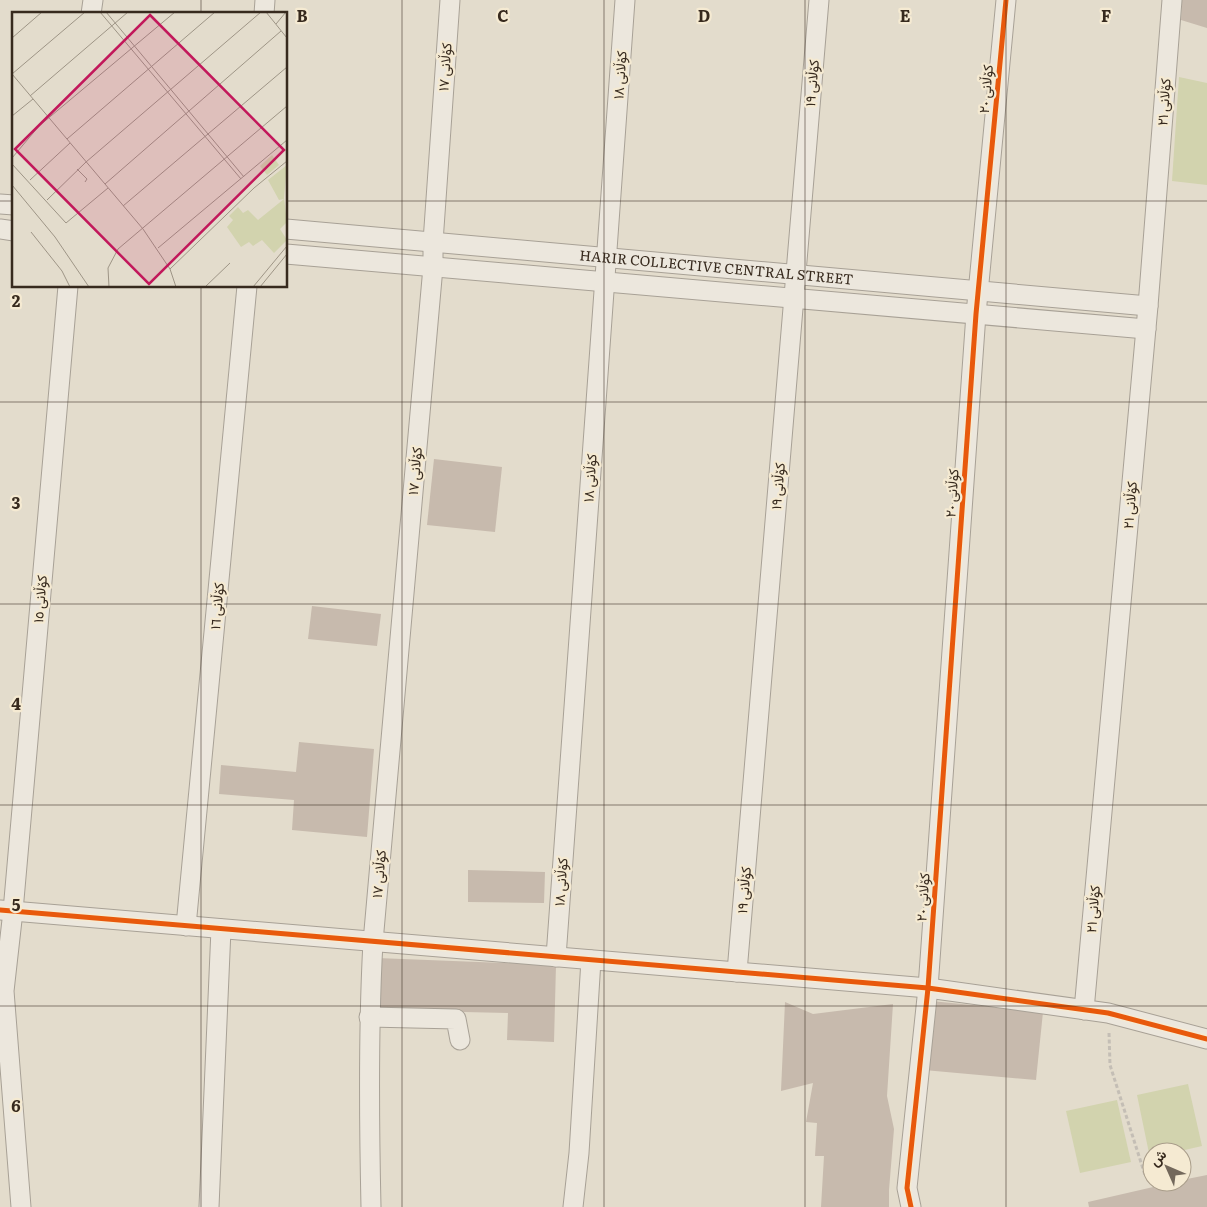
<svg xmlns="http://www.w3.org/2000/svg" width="1207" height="1207" font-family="Literata,Vazirmatn,serif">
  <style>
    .green { fill: #d2d3ae }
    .building { fill: #c7baad }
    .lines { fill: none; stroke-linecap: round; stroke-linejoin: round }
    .minor-casing { stroke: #a8a196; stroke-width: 21 }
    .path { stroke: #c4beb5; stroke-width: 3; stroke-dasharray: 4 2.5; stroke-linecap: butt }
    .minor { stroke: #ece7dd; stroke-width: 19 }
    .cycleway-casing { stroke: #f5ead2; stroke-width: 8 }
    .cycleway { stroke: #e8590c; stroke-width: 5 }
    .grid { fill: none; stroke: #372a1e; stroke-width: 1; stroke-opacity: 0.55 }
    .labels { text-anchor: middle; stroke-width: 4.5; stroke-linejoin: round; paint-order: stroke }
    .street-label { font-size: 14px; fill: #372a1e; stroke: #f5ead2 }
    .inset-road { fill: none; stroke: #9e9586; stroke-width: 1 }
    .view { fill: #c2185b; fill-opacity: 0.15; stroke: #c2185b; stroke-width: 2.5 }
    .inset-edge { fill: none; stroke: #372a1e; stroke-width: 2.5 }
    .grid-label { font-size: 16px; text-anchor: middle; font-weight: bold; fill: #372a1e; stroke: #f5ead2; stroke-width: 4.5; stroke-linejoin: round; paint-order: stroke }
  </style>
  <rect width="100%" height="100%" fill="#e3dccc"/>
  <g class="green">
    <path d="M1179,77L1207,83V185L1172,181Z"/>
    <path d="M1188,1084L1202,1146L1176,1152H1152V1157L1150,1158L1137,1095Z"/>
    <path d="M1117,1100L1131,1162L1080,1173L1066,1111Z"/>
  </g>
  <g class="building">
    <path d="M1182,0H1207V28L1181,20Z"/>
    <path d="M434,459L502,467L495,532L427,525Z"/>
    <path d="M312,606L381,614L377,646L308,639Z"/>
    <path d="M299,742L374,749L367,837L292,830L294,800L219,794L221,765L296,772Z"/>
    <path d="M468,870L545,872L544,903L468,902Z"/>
    <path d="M377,958L556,965L554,1042L507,1040L508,1013L375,1010Z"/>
    <path d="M931,1001L1043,1012L1036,1080L924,1070Z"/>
    <path d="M785,1002L813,1014L893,1004L887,1096L894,1129L889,1190V1207H821L824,1156H815L817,1123L806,1122L813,1083L781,1091Z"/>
    <path d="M1207,1175V1207H1089L1088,1202L1175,1182H1182V1180Z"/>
  </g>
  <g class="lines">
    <g class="minor-casing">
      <g id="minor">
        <path d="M91,14L93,0"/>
        <path d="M264,14L265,0"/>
        <path d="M0,204L14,205"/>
        <path d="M0,229L14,231"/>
        <path id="s1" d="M286,229L1148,306"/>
        <path d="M286,254L1146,329"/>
        <path d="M0,910L928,988L1108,1013L1207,1039"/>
        <path d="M186,926L247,286"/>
        <path d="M556,957L625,0"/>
        <path d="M737,972L819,0"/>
        <path d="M1084,1010L1148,306L1172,0"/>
        <path d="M369,1017L456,1019L460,1040"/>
        <path d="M21,1207L4,991L13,911L68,286"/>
        <path d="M209,1207L221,929"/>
        <path d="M371,1207C369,1118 368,1030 373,942L433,267V242L450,0"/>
        <path d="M573,1207L579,1153L591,960"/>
        <path d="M911,1207L907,1188L928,988L976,314L1006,0"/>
      </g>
    </g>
    <path class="path" d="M1109,1033L1110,1065L1145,1175"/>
    <use href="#minor" class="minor"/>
    <g class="cycleway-casing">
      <g id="cycleway">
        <path d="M0,910L928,988L1108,1013L1207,1039"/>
        <path d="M911,1207L907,1188L928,988L976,314L1006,0"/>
      </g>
    </g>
    <use href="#cycleway" class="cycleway"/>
  </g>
  <path class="grid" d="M201,0V14M402,0V1207M604,0V1207M805,0V1207M1006,0V1207M0,201H14M286,201H1207M201,286V1207M0,402H1207M0,604H1207M0,805H1207M0,1006H1207"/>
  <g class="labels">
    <g class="street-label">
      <text transform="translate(445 67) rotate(-86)" y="5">کۆڵانی ١٧</text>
      <text transform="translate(620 75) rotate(-86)" y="5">کۆڵانی ١٨</text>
      <text transform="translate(812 83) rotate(-85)" y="5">کۆڵانی ١٩</text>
      <text transform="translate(986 89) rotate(-85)" y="5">کۆڵانی ٢٠</text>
      <text transform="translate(1164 102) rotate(-86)" y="5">کۆڵانی ٢١</text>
      <text dy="5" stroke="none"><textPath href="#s1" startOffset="432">HARIR COLLECTIVE CENTRAL STREET</textPath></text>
      <text transform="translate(415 471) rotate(-85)" y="5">کۆڵانی ١٧</text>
      <text transform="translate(590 478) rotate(-86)" y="5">کۆڵانی ١٨</text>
      <text transform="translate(778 486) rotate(-85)" y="5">کۆڵانی ١٩</text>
      <text transform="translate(952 493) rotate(-86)" y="5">کۆڵانی ٢٠</text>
      <text transform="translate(1130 505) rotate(-85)" y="5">کۆڵانی ٢١</text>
      <text transform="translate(40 599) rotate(-85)" y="5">کۆڵانی ١٥</text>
      <text transform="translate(217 606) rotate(-85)" y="5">کۆڵانی ١٦</text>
      <text transform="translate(379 874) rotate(-85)" y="5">کۆڵانی ١٧</text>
      <text transform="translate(561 882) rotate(-86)" y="5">کۆڵانی ١٨</text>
      <text transform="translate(744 890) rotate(-85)" y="5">کۆڵانی ١٩</text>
      <text transform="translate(923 897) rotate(-86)" y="5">کۆڵانی ٢٠</text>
      <text transform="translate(1093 909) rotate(-85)" y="5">کۆڵانی ٢١</text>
    </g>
  </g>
  <g transform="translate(12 12)">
    <rect width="275" height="275" fill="#e3dccc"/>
    <path d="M260,143L267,153L255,163L248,154ZM275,153L272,186L275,210L268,217L275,228L262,241L250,228L241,234L237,230L229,235L215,215L221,208L217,204L226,195L231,201L236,198L246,208L272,187L267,188L256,168Z" fill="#d2d3ae"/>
    <path class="inset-road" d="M88,0L229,167M94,0L232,165M254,0L275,26M264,12L274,0M0,26L30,0M0,62L131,217L158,257L164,275M0,62L73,0M18,84L116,0M0,104L21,87M55,127L203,0M0,146L27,114L163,0M0,152L54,211L96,176M65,157L75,167L73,170M18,168L58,131M93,172L269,19M0,173L43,225L77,275M35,188L74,150L249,0M111,194L275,55M19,220L50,259L58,275M146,236L275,128M158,257L242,176L275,149M97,275L96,256L106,237L275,94M193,275L218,251M241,275L275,234M248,275L275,242"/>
    <path class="view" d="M138,3L272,138L137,272L3,137Z"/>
    <rect width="275" height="275" class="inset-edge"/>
  </g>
  <g class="grid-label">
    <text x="302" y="22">B</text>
    <text x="503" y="22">C</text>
    <text x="704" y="22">D</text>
    <text x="905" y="22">E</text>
    <text x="1106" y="22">F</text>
    <text x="16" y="307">2</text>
    <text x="16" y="509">3</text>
    <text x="16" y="710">4</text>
    <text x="16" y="911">5</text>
    <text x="16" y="1112">6</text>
  </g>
  <g transform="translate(1167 1167) rotate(315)"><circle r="24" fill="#f5ead2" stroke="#a99d8a"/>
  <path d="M0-4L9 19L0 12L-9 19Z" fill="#73685b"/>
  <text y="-8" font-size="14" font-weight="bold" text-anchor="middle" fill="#372a1e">ش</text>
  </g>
</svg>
